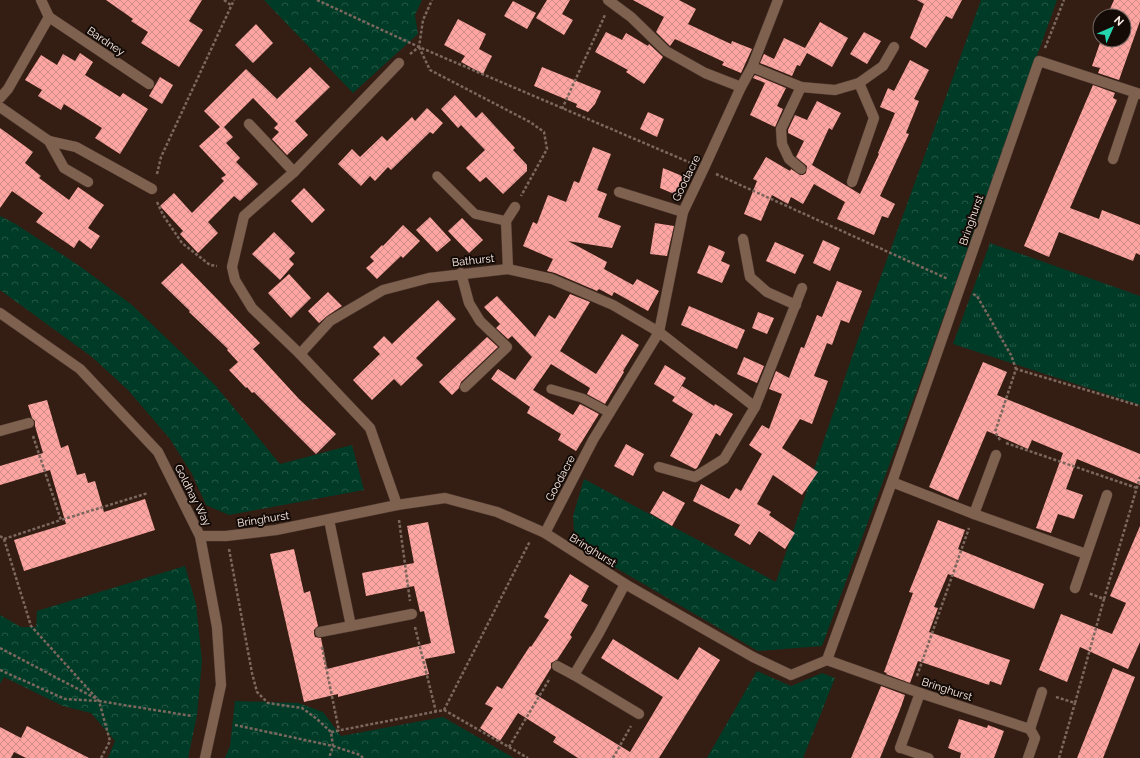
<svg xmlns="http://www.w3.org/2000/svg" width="1140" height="758" font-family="Raleway,sans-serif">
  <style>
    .grass { fill: url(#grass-tufts) }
    .forest { fill: url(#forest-crowns) }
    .building { fill: url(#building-cross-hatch) }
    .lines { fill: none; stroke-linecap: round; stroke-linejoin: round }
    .service-casing { stroke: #503b31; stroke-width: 10 }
    .minor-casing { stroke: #503b31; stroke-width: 11 }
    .tertiary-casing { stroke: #503b31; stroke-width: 11 }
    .path { stroke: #7b675e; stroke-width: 2.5; stroke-dasharray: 3 2; stroke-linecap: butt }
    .service { stroke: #7f6150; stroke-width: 9 }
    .minor { stroke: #7f6150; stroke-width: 10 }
    .tertiary { stroke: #7f6150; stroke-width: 10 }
    .labels { text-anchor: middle; stroke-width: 4; stroke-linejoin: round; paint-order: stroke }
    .street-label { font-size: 11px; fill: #ffefe8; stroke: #140b07 }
  </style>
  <defs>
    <pattern id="grass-tufts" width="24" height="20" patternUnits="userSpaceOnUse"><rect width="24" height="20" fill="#003b27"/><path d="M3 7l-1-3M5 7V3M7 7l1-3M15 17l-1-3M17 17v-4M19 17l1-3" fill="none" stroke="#265846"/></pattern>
    <pattern id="forest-crowns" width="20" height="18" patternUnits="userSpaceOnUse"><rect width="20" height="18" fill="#003b27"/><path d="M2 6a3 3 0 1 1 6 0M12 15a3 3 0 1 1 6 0" fill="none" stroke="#265846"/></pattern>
    <pattern id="building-cross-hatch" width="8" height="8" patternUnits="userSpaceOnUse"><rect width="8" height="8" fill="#fea5a1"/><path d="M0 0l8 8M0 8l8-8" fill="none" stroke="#d28e8a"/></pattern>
  </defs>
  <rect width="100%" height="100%" fill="#341e13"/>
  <path class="grass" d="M990,243L1140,296V405L953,344Z"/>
  <g class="forest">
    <path d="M264,0H422L415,15L418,34L353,93Z"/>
    <path d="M981,0H1057L927,363L822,646L758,651L575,544L573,516L584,479L776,582L857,342Z"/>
    <path d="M0,216L14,223L81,267L132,305L215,385L280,464L352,445L364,490L229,515L206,505L192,474L170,439L128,390L92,357L0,290Z"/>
    <path d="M185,566L196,604L202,661L197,715L188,758H108L115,741L91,713L63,706L4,677L0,684V615L21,627H36L37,611Z"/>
    <path d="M757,671L791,686L822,673L835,678L803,758H707Z"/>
    <path d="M235,701L298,703L323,712L341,736L443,717L514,758H225L230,746Z"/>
  </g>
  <g class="building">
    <path d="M106,0H202L189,21L203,30L179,67L141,43L148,32L131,21L133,19Z"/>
    <path d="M547,0H570L562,14L573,20L564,35L536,18Z"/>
    <path d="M633,0H679L696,9L688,24L731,44L732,41L752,49L741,73L722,65L724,62L675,39L670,46L656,32L664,17Z"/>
    <path d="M917,0H962L952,19L946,16L926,48L910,38L924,4Z"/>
    <path d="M1114,0H1140V21L1119,80L1098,73L1100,68L1092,66L1101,40H1124V16H1107Z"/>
    <path d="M513,1L536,13L527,29L504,16Z"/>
    <path d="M458,19L486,34L479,49L492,56L483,74L461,62L465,56L444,45Z"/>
    <path d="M820,22L848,38L832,67L807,53L800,66L797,65L792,76L760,63L764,54L774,59L784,38L805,48Z"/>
    <path d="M256,24L273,43L253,63L235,45Z"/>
    <path d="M606,32L622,40L626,33L648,46L649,44L663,57L644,84L626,72L628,70L595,52Z"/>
    <path d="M864,32L881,41L867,64L850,54Z"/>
    <path d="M80,53L93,62L85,75L120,97L123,93L148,109L120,154L95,138L102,128L64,104L61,110L38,96L42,90L25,80L41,55L57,65L63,54L75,61Z"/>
    <path d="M910,60L929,70L914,99L919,101L906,133L909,134L880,196L895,204L888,218L882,216L874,235L837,219L845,202L814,184L803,204L791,197L788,204L772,195L761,221L744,214L757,181L753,179L766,157L790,171L791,169L800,175H803L806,173L807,166L796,157L804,141L788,133V130L795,115L807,120L817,101L841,113L832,130L829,128L812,165L860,194L879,154L878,153L895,113L880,107L888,88L894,91Z"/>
    <path d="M310,67L330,87L295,121L308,135L287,155L272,139L279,132L274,128L278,124L253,98L224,127L233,137L226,143L240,158L236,162L258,184L240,201L234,196L208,222L218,233L198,253L180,234L183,231L160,206L174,193L192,213L224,181L221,178L226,175L199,146L220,127L204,111L246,69L277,99Z"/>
    <path d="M542,67L601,91L595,104L588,112L576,107L577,104L534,86Z"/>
    <path d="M755,75L786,88L777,106L783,109L775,127L750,115L765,83L753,78Z"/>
    <path d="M160,77L173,85L162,104L149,96Z"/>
    <path d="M1093,85L1115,93L1113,98L1117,100L1070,208L1099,219L1102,210L1140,225V255L1136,253L1133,261L1059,232L1049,257L1024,246Z"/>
    <path d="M455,95L476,118L482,112L515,148L513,150L527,165V171L503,194L486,177L480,182L466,168L485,150L461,125L458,128L441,109Z"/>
    <path d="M427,108L443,123L433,134L430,132L391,170L388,167L375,181L370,176L361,186L338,164L352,149L360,157L382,136L387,141L412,117L415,121Z"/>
    <path d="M648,112L664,119L657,137L640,129Z"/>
    <path d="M0,128L33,152L25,163L41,176L39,178L69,200L78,187L104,205L88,228L100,236L91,249L79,240L74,248L36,222L43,213L12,191L0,208Z"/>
    <path d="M593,147L611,154L597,190L607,194L598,217L621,226L612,248L568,241L607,262L604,269L633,285L637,279L659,291L648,311L614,292L612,296L599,289L597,291L555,273L547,271L553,259L523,246L533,222L537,224L548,195L566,202L574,181L579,183Z"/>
    <path d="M663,168L687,178L679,196L660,188Z"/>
    <path d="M304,188L325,210L312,223L291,201Z"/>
    <path d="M430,217L451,240L437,252L416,230Z"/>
    <path d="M462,218L483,240L469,253L448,231Z"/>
    <path d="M655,223L674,226L667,256L650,254Z"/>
    <path d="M403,225L420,241L403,258L401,256L377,279L366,268L374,261L370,257L382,245L383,246Z"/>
    <path d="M274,232L295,253L289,259L294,264L280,280L252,254Z"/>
    <path d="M823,240L840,248L830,271L813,263Z"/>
    <path d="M775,242L804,255L795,274L766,261Z"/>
    <path d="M709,245L725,252L721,261L730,265L722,283L697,273Z"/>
    <path d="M182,263L260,343L253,349L299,399L336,434L316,454L254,392L252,393L247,387L246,388L229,370L238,362L227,350L228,349L189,312L190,311L161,283Z"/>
    <path d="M289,274L311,298L291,318L268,293Z"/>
    <path d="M837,281L862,291L849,323L841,320L832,345L827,343L814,376L828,381L812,424L800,419L782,448L818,472L802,495L773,475L757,504L771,512L769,515L795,533L785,549L759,531L750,545L734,535L740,525L693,501L701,484L729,499L736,488L741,491L762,454L749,445L762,425L769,429L782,394L769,389L776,371L789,378L801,347L804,348L817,315L822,317Z"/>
    <path d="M328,292L342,306L327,316L319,323L308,311Z"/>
    <path d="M570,294L590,302L560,351L596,374L622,334L639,345L623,371L624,372L605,404L587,394L590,388L551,364L533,390L573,415L580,404L599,414L576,451L558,440L561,434L527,413L530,407L491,379L498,369L515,380L532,357L512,336L508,339L496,328L500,324L484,307L497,296L535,337L549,315L555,319Z"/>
    <path d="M438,300L456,319L416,358L423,365L401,386L394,379L372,400L353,380L380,354L373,347L384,336L392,344Z"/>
    <path d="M689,306L745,330L737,349L681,325Z"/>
    <path d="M758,312L774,318L767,334L752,328Z"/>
    <path d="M487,337L498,347L461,382L459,388L452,395L439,382Z"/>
    <path d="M744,357L764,366L757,383L737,374Z"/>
    <path d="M983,362L1007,372L997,395L1140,454V485L1077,459L1066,489L1083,495L1074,519L1058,514L1051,533L1036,528L1063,453L1032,440L1028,449L987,431L958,500L929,487Z"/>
    <path d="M665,365L686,378L675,397L654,384Z"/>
    <path d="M682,386L714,406L715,404L733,414L720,436L716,433L697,468L695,469L670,456L693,414L672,401Z"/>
    <path d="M47,400L61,448L68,445L77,475L85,473L88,483L95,481L104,512L145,499L155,530L24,571L14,540L66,524L50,470L0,485V466L43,453L35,426V421L32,418L28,405Z"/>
    <path d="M626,444L644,454L633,476L614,466Z"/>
    <path d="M663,491L685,503L672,526L650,513Z"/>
    <path d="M938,520L965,530L958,549L1044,584L1034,609L948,574L934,607L938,608L929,632L1010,660L1001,685L990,681L989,685L918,661L910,683L886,674L887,673L884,672L913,593L909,592Z"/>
    <path d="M428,522L455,653L425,659L429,674L338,697V694L304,702L270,554L294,549L304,593L310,591L318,626L314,630V634L315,637L321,638L327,669L431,643L424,611L420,612L414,586L366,596L362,573L414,563L407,526Z"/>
    <path d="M1140,526V642L1128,669L1080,647L1067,682L1039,670L1061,614L1112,634L1126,603L1110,596Z"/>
    <path d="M570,574L589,586L581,601L588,605L570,635L572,637L557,660L551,663V668L535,694L630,752L663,697L601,658L613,639L678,680L699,647L720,660L659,758H578L553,742L556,737L518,713L500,741L480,728L493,708L485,704L497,686L502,689L530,646L531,647L549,620L544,617Z"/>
    <path d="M1113,668L1135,677L1103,758H1077Z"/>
    <path d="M881,686L905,695L901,707L880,758H851Z"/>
    <path d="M959,719L987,728L988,725L1004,731L994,758H960L961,753L948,748Z"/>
    <path d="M27,726L89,758H26L14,752L11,758H0V727L21,738Z"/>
  </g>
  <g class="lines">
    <g class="service-casing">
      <g id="service">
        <path d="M437,176L475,214L506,221"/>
        <path d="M551,389L582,398L610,413"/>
        <path d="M900,748L929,758"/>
      </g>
    </g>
    <g class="minor-casing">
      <g id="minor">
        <path d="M608,0L631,17L666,51L705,73L741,87"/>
        <path d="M49,17L149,84"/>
        <path d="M752,67L801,87L835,90L859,83L883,66L894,47"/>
        <path d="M801,87L781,129L782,144L789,159L801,169"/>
        <path d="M0,98L8,89L49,17L41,0"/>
        <path d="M0,107L49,141L64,168L88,182"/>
        <path d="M249,124L294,172"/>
        <path d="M49,141L76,147L152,189"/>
        <path d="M1113,159L1135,93"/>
        <path d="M852,182L874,118L859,83"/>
        <path d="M619,192L683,212"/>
        <path d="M743,239L750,277L767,292L796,305"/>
        <path d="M508,269L506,221L515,207"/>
        <path d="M461,273L469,303L480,321L507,347L465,387"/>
        <path d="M300,354L330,321L383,290L429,278L508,269L552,279L613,305L659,332L683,212L704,168L741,87L752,67L778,0"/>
        <path d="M755,407L802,288"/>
        <path d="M0,431L29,423"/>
        <path d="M892,482L974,514L1086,554"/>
        <path d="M397,505L370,428L300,354L252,308L235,280L232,267L244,216L294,172L399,63"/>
        <path d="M974,514L996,455"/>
        <path d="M329,520L351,626L412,614"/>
        <path d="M545,533L593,440L659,332L755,407L724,459L695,477L659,467"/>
        <path d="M200,536H226L276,530L397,505L445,498L497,512L545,533L625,584L753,657L791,675L827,660L920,693L1030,729L1035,738L1028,758"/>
        <path d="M625,584L599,633L574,675L639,714"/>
        <path d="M1075,588L1107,495"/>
        <path d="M320,632L351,626"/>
        <path d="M827,660L892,482L1039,61L1140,94"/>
        <path d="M557,666L574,675"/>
        <path d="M1030,729L1042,692"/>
        <path d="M900,748L920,693"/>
      </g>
    </g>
    <g class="tertiary-casing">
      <path id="tertiary" d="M0,313L80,369L158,452L200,536L217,627L221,685L205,758"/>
    </g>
    <g class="path">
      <path d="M224,0L231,5"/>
      <path d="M317,0L419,47L691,163"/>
      <path d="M419,47L430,70L530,122L544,132L547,149L521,196"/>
      <path d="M1045,48L1064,0"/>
      <path d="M410,54L419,47L423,20L432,0"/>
      <path d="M562,109L605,15"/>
      <path d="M157,174L161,157L234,0"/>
      <path d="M716,174L948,279"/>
      <path d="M157,202L163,215L182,243L210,265L217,266"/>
      <path d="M973,294L977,296L1011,355L1016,369"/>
      <path d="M33,436L61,520L148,493"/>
      <path d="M1000,440L995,432L1016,369L1140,406"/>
      <path d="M1006,443L1137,488"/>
      <path d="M399,520L410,601"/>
      <path d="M0,536L4,539L61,520"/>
      <path d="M4,539L31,626L99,701L110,741L101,758"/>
      <path d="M229,549L252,673L257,692L268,703L302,708L317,719L331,732L333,746L329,758"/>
      <path d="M1104,599L1140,477"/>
      <path d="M415,627L436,712"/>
      <path d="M322,647L339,731"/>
      <path d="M0,648L97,699"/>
      <path d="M0,670L65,699L99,701L192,716"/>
      <path d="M917,676L969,528"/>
      <path d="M1056,697L1075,703L1104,599L1088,593"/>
      <path d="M444,710L530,541"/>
      <path d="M235,725L333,746L360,755L363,758"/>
      <path d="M331,732L444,710L528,758"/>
      <path d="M509,747L550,678"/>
      <path d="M613,758L631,726"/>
      <path d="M1059,758L1075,703"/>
    </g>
    <use href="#service" class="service"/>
    <use href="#minor" class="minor"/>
    <use href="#tertiary" class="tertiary"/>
  </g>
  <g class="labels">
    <g class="street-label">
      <text transform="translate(106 41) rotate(34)" y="4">Bardney</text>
      <text transform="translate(686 178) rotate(-64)" y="4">Goodacre</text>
      <text transform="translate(971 220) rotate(-71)" y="4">Bringhurst</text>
      <text transform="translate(473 260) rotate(-6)" y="4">Bathurst</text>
      <text transform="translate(560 478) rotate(-62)" y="4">Goodacre</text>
      <text transform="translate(193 495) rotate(63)" y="4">Goldhay Way</text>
      <text transform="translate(263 519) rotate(-9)" y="4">Bringhurst</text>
      <text transform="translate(593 550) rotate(32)" y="4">Bringhurst</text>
      <text transform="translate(947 689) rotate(18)" y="4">Bringhurst</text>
    </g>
  </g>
  <g transform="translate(1112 28) rotate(45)"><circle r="19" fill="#140b07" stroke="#726661"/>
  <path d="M0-3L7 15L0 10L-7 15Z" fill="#25d5ae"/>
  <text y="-6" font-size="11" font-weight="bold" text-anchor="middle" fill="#ffefe8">N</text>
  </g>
</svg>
